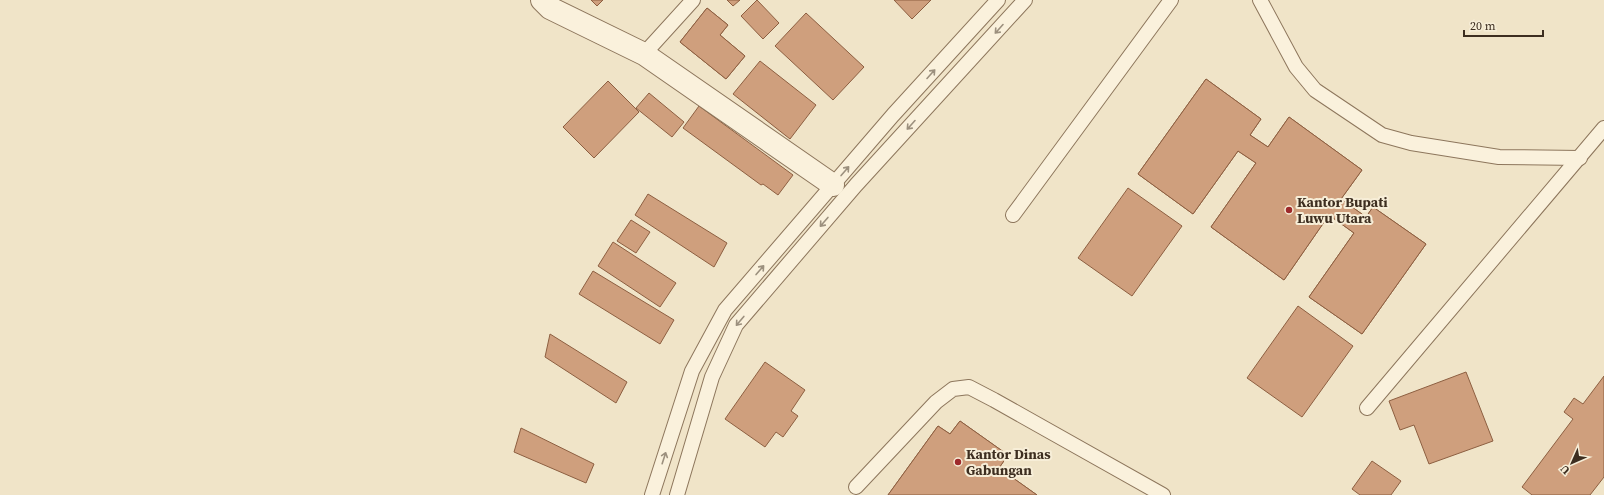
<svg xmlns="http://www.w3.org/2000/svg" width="1604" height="495" font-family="'Source Serif 4',serif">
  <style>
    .building { fill: #cf9f7d; stroke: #8d5f41 }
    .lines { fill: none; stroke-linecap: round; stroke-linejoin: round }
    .lane-casing { stroke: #8d765c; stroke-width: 16 }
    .street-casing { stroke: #8d765c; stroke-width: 24 }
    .lane { stroke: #faf1dc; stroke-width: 14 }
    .street { stroke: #faf1dc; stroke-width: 22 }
    .oneway { stroke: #9c907e }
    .poi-dot { fill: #9e2a2b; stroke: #f7eed8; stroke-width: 1.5 }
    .labels { text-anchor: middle; stroke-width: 4; stroke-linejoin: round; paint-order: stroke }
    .poi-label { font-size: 14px; font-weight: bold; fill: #3d2e20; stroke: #f7eed8; text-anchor: start }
  </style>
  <rect width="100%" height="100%" fill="#f0e4c8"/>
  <g class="building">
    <path d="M591,0H603L597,6Z"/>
    <path d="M727,0H740L733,6Z"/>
    <path d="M757,0L779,23L763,39L741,16Z"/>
    <path d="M894,0H931L912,19Z"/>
    <path d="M707,8L728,25L720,35L745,56L726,79L680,42Z"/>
    <path d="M707,8L728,25L720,35L745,56L726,79L680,42Z"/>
    <path d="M806,13L864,67L833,100L775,46Z"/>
    <path d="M760,61L816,105L790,139L733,94Z"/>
    <path d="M1206,79L1261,119L1250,135L1268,147L1289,117L1362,170L1341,199L1366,217L1373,207L1426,244L1362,334L1309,297L1354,233L1329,215L1284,280L1211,227L1256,163L1238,151L1193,214L1138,174Z"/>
    <path d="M1206,79L1261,119L1250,135L1268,147L1289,117L1362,170L1341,199L1366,217L1373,207L1426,244L1362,334L1309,297L1354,233L1329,215L1284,280L1211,227L1256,163L1238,151L1193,214L1138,174Z"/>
    <path d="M608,81L639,112L594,158L563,127Z"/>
    <path d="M649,93L684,122L672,137L636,108Z"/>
    <path d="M699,106L793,175L778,195L763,184L761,185L683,128Z"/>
    <path d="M1128,188L1182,226L1132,296L1078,258Z"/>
    <path d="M648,194L727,243L714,267L635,215Z"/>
    <path d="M631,220L650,232L636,253L617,241Z"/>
    <path d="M613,242L676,283L660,307L598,266Z"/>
    <path d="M593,271L674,320L660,344L579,294Z"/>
    <path d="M1298,306L1353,346L1302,417L1247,378Z"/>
    <path d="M550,334L627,382L616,403L545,357Z"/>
    <path d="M765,362L805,390L791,411L798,416L783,437L776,432L765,447L725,419Z"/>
    <path d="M1466,372L1493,441L1429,464L1414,425L1400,430L1389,401Z"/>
    <path d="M1604,376V477L1590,495H1532L1522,487L1573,419L1564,412L1574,398L1583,404Z"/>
    <path d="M960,421L1008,455L999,468L1037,495H888L938,426L950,434Z"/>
    <path d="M960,421L1008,455L999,468L1037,495H888L938,426L950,434Z"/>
    <path d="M521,428L594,464L586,483L514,452Z"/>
    <path d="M1372,461L1401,481L1391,495H1360L1352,489Z"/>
  </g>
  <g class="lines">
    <g class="lane-casing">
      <g id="lane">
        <path d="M1260,0L1296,67L1315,90L1382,135L1411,143L1499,157L1580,158"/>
        <path d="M644,54L693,0"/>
        <path d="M1013,215L1171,0"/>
        <path d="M1367,408L1604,128"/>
        <path d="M856,487L936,402L953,389L969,387L994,400L1163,495"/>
        <path d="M652,495L692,371L725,310L893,115L998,0"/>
        <path d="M677,495L712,377L736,325L856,185L1025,0"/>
      </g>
    </g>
    <g class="street-casing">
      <path id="street" d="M542,0L550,8L644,54L833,185"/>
    </g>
    <use href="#lane" class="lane"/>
    <use href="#street" class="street"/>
  </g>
  <defs><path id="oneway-shaft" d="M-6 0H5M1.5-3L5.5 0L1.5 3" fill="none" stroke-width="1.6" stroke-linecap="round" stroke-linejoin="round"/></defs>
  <g class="oneway">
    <use href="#oneway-shaft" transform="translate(999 29) rotate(132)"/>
    <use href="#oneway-shaft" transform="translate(931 74) rotate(-48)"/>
    <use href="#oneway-shaft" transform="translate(911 125) rotate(132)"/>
    <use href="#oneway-shaft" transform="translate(845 171) rotate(-49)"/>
    <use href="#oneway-shaft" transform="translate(824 222) rotate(131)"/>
    <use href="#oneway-shaft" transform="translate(760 270) rotate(-49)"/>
    <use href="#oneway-shaft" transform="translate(740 321) rotate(130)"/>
    <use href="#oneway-shaft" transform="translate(664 458) rotate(-72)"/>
  </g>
  <g class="poi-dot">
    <circle cx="1289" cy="210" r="4"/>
    <circle cx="958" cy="462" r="4"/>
  </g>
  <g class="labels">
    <g class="poi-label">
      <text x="1297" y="207">Kantor Bupati<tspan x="1297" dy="16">Luwu Utara</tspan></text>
      <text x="966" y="459">Kantor Dinas<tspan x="966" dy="16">Gabungan</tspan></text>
    </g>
  </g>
  <g transform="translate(1572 463) rotate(225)" stroke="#f7eed8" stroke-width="3" paint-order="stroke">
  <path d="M0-3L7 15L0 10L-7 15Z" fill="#3d2e20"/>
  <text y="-6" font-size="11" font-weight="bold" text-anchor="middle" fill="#3d2e20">U</text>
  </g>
  <path d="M1464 30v6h79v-6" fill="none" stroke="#3d2e20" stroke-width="2"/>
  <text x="1470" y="30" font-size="12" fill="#3d2e20" stroke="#f7eed8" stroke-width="3" paint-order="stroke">20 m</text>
</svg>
